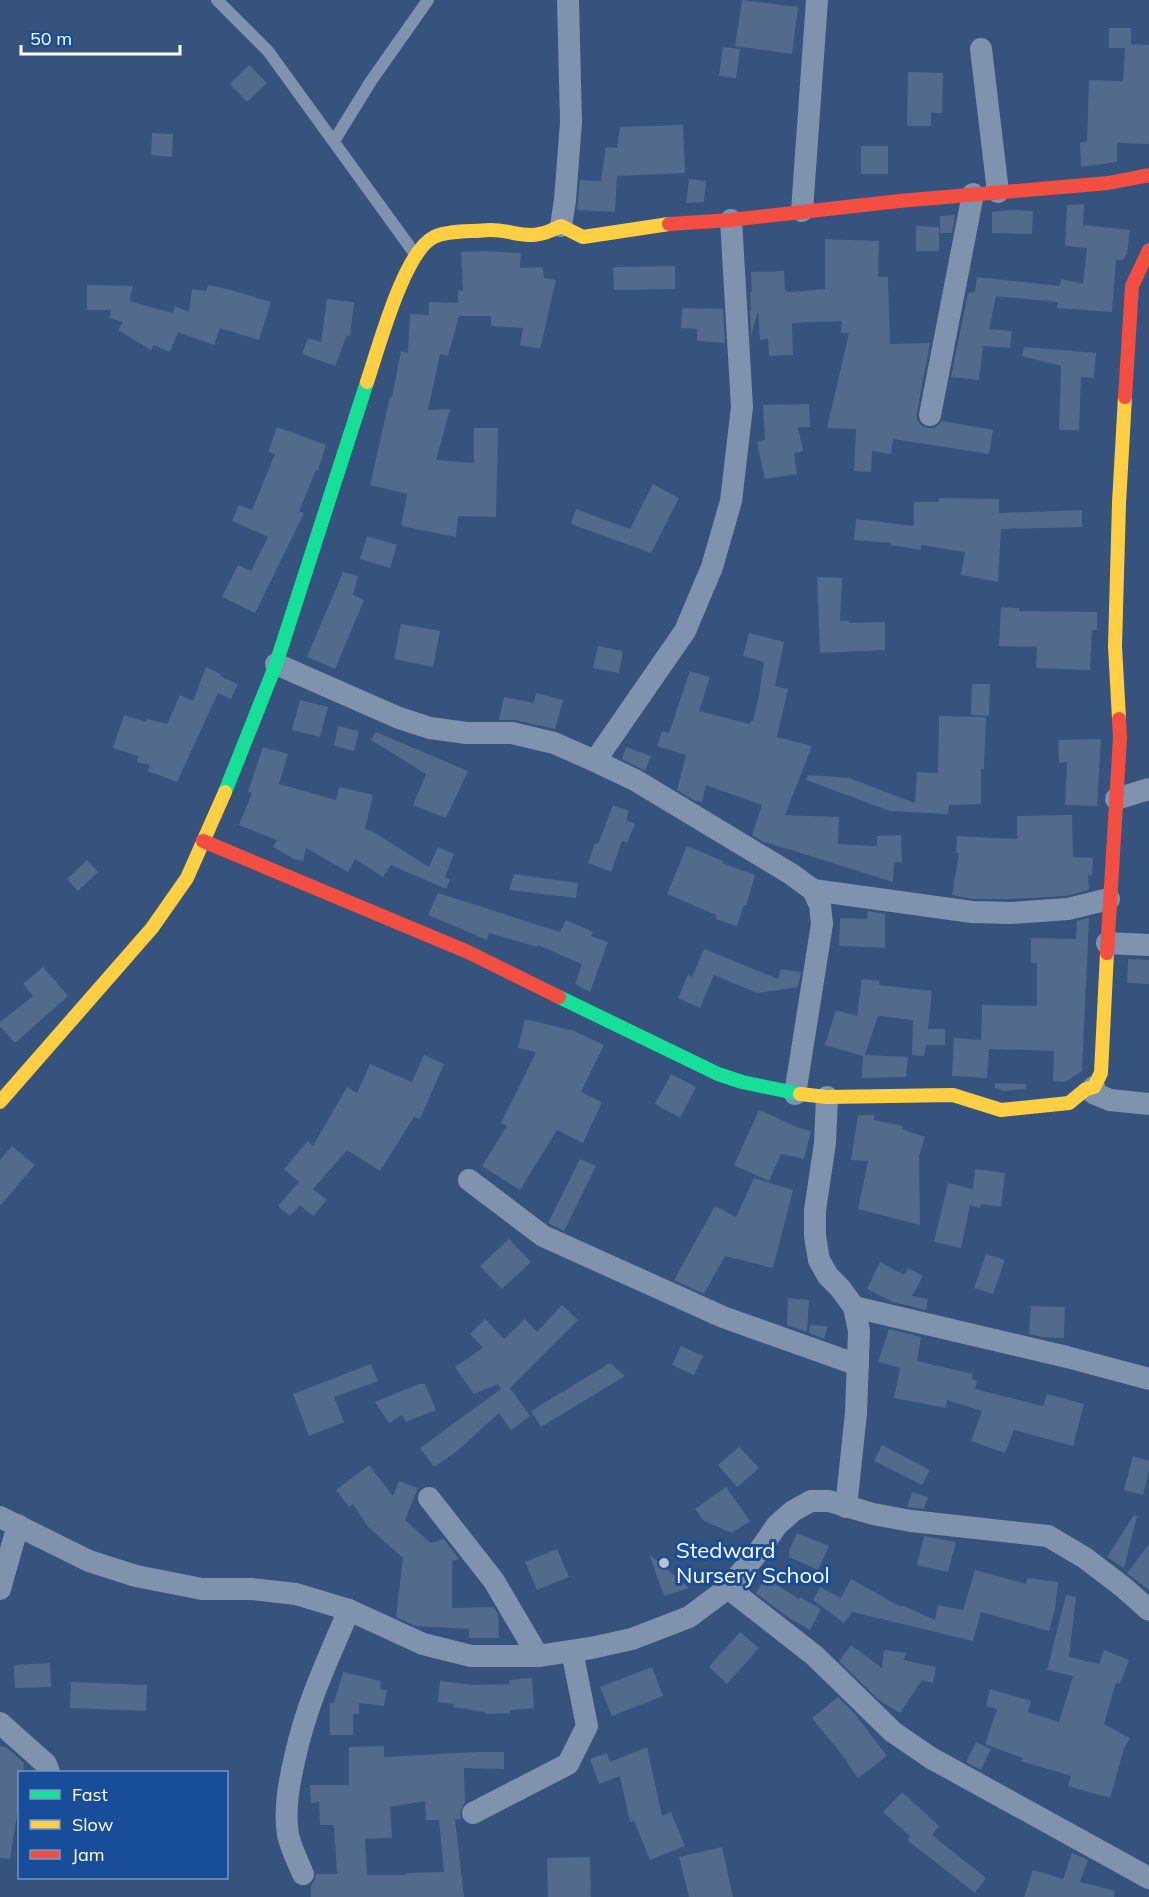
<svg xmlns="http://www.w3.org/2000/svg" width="1149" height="1897" font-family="Mulish,sans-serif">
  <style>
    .building { fill: #526a8b; fill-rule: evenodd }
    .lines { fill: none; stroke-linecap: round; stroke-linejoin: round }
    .lane { stroke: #7f93ae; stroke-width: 12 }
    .street { stroke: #7f93ae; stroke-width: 22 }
    .fast { stroke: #16e098; stroke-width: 14 }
    .slow { stroke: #ffcf43; stroke-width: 14 }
    .jam { stroke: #f24e42; stroke-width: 14 }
    .poi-dot { fill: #b8c3d1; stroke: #184e99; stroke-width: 2 }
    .labels { text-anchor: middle; stroke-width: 6; stroke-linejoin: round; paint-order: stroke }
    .poi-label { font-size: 22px; fill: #fff; stroke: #184e99; text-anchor: start }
  </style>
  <rect width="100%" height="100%" fill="#35537c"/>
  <g class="building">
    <path d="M742,0L798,7L792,54L735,46Z"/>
    <path d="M1109,28H1131V44L1149,45V144L1117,143V162L1081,167L1080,143L1087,142L1089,80L1123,81L1125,48H1109Z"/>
    <path d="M723,47L740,49L736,78L719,76Z"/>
    <path d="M249,65L267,83L247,102L230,84Z"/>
    <path d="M908,72L943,73L942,113H931V126H907Z"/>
    <path d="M683,125L685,173L617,176L615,212L577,210L580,180L601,181L606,147L617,148L620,127Z"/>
    <path d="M152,133L173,134L172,157L151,155Z"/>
    <rect x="861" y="146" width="27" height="28"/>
    <path d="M689,179L706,181L704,202L686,203Z"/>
    <path d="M1084,204L1083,225L1130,230L1127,253L1123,260H1116L1112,312L1057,308L1058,302L996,296L989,329L1012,331L1010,348L983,346L979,380L951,377L968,293L975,292L977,277L1060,286L1061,279L1083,284L1087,248L1065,246L1067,205Z"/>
    <path d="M1011,210L1033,211L1032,234L992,233V212Z"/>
    <path d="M955,215L952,233H940V216Z"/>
    <path d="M916,226L939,227V251H916Z"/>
    <path d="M825,239L879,241L878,277H888L890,344L930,343L917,412V420L922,426L928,428H935L942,421L993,430L989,454L893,439L891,454L872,451L871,472L854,471L856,429L827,428L849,333H841L842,321L792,323L793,355L769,356L768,339L760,340L758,311L751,336L750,310H751L750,293L752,292L751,272L784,271L785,291L789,292L825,289Z"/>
    <path d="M485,251L521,253L520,268L543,267L544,278L556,280L540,349L520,345L523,328L491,326V316H459L448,356L440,354L428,410L450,409L436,460L474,463V428H498L496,517L458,516L456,537L401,526L407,494L370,485L390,397H392L401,351L408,353L410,314L429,315V302L458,303V290L463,291L461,252Z"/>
    <path d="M675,266V289L614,290L613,267Z"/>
    <path d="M87,285L133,286L129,301L173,313L175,306L189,312L192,289L206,291L208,285L227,289L271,302L259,340L220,328L214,345L178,332L170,352L154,345L151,350L118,330L123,322L109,318L111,310H87Z"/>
    <path d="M327,299L354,302L350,336L347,335L335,366L302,354L308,338L321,342Z"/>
    <path d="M682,308L723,309L725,343L697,341V329L681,328Z"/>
    <path d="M1024,347L1096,353L1094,378L1081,377L1079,430H1059L1061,366L1022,356Z"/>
    <path d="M809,404L810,427H798L803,451L794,453L797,474L765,479L757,442L765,440L763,405Z"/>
    <path d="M277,427L326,445L318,471L316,470L299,511L304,513L255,613L222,597L238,565L251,571L268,537L232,521L239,505L252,510L275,454L268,452Z"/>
    <path d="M653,484L679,498L651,553L571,524L576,509L630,529Z"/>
    <path d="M939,498L999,499V513L1082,510V527L1001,529L998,582L961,575L965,552L921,545V550L891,545V543L854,540L856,519L914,526V502H939Z"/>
    <path d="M367,536L397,545L390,568L360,559Z"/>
    <path d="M343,572L358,576L353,595L364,600L335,669L307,657Z"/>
    <path d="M817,577L842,578L840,621H849V623L885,622V650L820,653Z"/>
    <path d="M1001,607L1019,608V611L1097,612V630H1092L1090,670L1036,668L1037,647L999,646Z"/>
    <path d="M401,624L440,631L433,667L394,659Z"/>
    <path d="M749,633L784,642L775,686L788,689L777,737L812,746L785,815L839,817L838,844L877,846V836L901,835L902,862L894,863L893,882L762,841L752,835L762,805L706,785L702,802L695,801L677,790L686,755L657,746L662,731L669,733L690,671L710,677L699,711L750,724L751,721H753L759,695L764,662L743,656Z"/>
    <path d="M598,646L623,651L619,673L593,668Z"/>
    <path d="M206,667L221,674L220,676L238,684L231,699L218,693L177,782L147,771L150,765L137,762L138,756L113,748L124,715L146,722L147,719L167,724L180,695L193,701Z"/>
    <path d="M972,684H990L989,716L971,715Z"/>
    <path d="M536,693L563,700L555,729L515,720H499L504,697L534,703Z"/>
    <path d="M300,700L328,707L320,737L292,730Z"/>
    <path d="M939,716L986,717L984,769H981V804L949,805L948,814L890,811L806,780L808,775L849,778L915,803L917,772L938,773Z"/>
    <path d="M338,726L359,731L354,751L334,746Z"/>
    <path d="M376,732L468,771L446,818L413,805L426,774L371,740Z"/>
    <path d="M1101,739L1097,806L1065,805L1067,762L1059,763L1058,740Z"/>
    <path d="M263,747L288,754L279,784L336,800L339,787L373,795L365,829L372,831L429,867L438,847L454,854L445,877L450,880L446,889L391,865L383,877L355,859L348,872L306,848L303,861L294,859L273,847L277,840L239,825L252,793L248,792Z"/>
    <path d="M626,747L651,756L645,771L622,759Z"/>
    <path d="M613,805L629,811L626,820L635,824L627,843L622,841L611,872L588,863L595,843L598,844Z"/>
    <path d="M1072,815L1073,857L1093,858L1092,875H1088L1089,890L1066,896L1011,899H973L952,895L959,853H956L957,836L1017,839V816Z"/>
    <path d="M687,846L723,861L722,863L755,875L746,906L744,905L737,926L716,919V915L667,894Z"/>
    <path d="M87,860L98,872L78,891L67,879Z"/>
    <path d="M514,874L578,883L576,898L509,890Z"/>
    <path d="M438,893L560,932L566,920L593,932L591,936L608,942L590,992L575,984L582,964L538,945V947L489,933L487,940L428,915Z"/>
    <path d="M868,911L885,914V948L839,946L840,918L867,919Z"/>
    <path d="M1089,918L1082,1071L1065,1082L1053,1081L1054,1051L989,1049L987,1078L952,1076L954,1038L981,1040L982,1005L1037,1006V963H1031V938L1076,939L1077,921Z"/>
    <path d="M704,949L778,979L781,969L801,972L798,987L757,993L714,975L700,1008L678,998L688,975L692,977Z"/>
    <path d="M1128,959L1149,960V984L1127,983Z"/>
    <path d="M43,967L68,996L15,1043L0,1026V1022L33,996L23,984Z"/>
    <path d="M862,979L880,981L879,985L932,991L928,1029H945V1045H926L924,1056L912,1055L913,1020L878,1016L865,1055L908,1057L906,1077L862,1078L863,1056L825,1045L836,1010L857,1016Z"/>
    <path d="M525,1019L574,1031L604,1045L581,1092L602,1102L583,1143L557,1130L520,1190L482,1166L507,1126L501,1123L536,1052L518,1048Z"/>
    <path d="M424,1055L444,1064L420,1119L414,1117L380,1171L347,1150L313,1189L327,1200L313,1216L300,1205L290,1216L278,1206L299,1182L284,1169L308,1141L313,1146L347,1087L357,1093L370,1064L412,1082Z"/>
    <path d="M671,1074L696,1087L680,1118L655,1104Z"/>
    <path d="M995,1083L1026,1084V1089L1003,1091L995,1088Z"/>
    <path d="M759,1110L799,1128L811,1131L804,1159L781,1154L769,1181L734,1165Z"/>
    <path d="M858,1115H874V1120L903,1126L902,1129L925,1137L919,1156L920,1225L858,1209L868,1161L851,1160Z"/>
    <path d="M12,1146L35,1165L0,1206V1160Z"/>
    <path d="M580,1159L596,1166L564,1231L548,1223Z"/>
    <path d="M975,1169L1005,1173L1001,1207L981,1204L980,1208L970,1205L961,1248L934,1242L948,1183L973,1189Z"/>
    <path d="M754,1178L793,1190L773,1268L725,1256L704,1294L674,1280L715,1206L736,1217Z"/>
    <path d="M509,1239L531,1262L502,1289L480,1266Z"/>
    <path d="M986,1254L1005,1260L993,1294L974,1288Z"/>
    <path d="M880,1262L904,1275L908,1268L923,1276L912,1296L928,1299L926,1310L893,1302L867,1289Z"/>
    <path d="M788,1298L809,1300L807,1332L787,1325Z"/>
    <path d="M562,1305L578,1320L510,1388L530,1416L511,1430L499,1413L456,1452L434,1467L420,1448L501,1389L498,1384L474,1394L455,1367L483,1348L470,1334L485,1319L504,1339L525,1319L537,1332Z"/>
    <path d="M1031,1306L1065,1307L1064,1338L1042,1337L1029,1334Z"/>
    <path d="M810,1325L828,1326L824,1339L809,1333Z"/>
    <path d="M889,1329L921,1337L917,1361L973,1374L972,1379L977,1381L975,1389L1043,1406L1047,1394L1084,1404L1073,1446L1014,1430L1005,1453L971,1441L982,1411L947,1400L946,1408L894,1398L900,1368L878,1362Z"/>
    <path d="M681,1346L703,1356L694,1375L672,1365Z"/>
    <path d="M610,1363L625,1376L541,1427L531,1411Z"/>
    <path d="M371,1364L378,1381L334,1397L344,1422L309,1436L293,1394Z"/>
    <path d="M419,1384H425L436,1410L406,1422L402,1415L389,1423L375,1402Z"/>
    <path d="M882,1445L930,1470L922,1485L874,1461Z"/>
    <path d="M739,1447L759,1468L737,1487L718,1465Z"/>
    <path d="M1133,1456L1149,1461V1471L1143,1495L1124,1490Z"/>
    <path d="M369,1465L393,1496L399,1481L418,1488L405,1520L431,1543L444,1539L459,1559L452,1561V1608L494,1607L498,1615L499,1638H469V1629L415,1626L396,1617L403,1558L368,1527L353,1504L349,1507L336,1490Z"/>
    <path d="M726,1487L750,1521L732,1533L704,1521L695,1509Z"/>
    <path d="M912,1492L928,1497L924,1509L907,1507Z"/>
    <path d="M1134,1515L1137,1516L1124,1568L1107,1557Z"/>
    <path d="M797,1533L829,1546L818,1570L789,1557V1551Z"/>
    <path d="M924,1536L956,1542L948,1572L917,1565Z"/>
    <path d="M1149,1544V1590L1127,1573Z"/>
    <path d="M557,1549L569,1577L537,1590L525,1562Z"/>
    <path d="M649,1554L689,1588L664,1596Z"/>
    <path d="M975,1570L1026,1584L1027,1578L1058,1582L1055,1609L1049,1631L981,1612L973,1641L852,1612L844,1623L813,1600L820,1587L841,1598L851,1579L899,1606H904L935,1620L938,1605L963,1610Z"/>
    <path d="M763,1581H770L799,1599L800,1597L821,1609L810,1630L789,1618L756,1593Z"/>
    <path d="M1066,1595L1076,1597L1069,1657L1099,1664L1104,1650L1129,1660L1120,1684L1116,1682L1104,1724L1130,1738L1124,1749L1110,1798L1068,1786L1071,1776L1021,1761L1023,1758L985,1744L997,1709L986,1706L990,1689L1031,1701L1028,1712L1059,1722L1073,1676L1047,1670Z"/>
    <path d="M740,1632L759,1648L727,1684L709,1667Z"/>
    <path d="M851,1645L882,1668L884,1650L907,1653L903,1660L936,1667L933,1683L922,1680L900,1713L879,1700L839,1661Z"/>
    <path d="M50,1663L51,1687L15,1688L14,1665Z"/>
    <path d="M652,1667L663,1696L612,1716L600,1687Z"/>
    <path d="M343,1672L381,1681L380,1689L387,1690L384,1706L359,1703V1714H353V1735H330V1703H334Z"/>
    <path d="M532,1678L534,1708L510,1710V1713L485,1714V1712L453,1707L454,1704L438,1702L440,1681L475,1685L510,1684L509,1680Z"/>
    <path d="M71,1682L147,1685L146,1711L70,1708Z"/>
    <path d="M838,1697L855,1714L887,1756L858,1778L846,1761H847L812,1718Z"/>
    <path d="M976,1742L991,1749L981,1770L966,1762Z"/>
    <path d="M0,1746L6,1747L24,1763L23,1773H20V1795L10,1859L0,1858Z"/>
    <path d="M384,1746V1757L477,1752H504V1769L464,1768L465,1802L460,1812L461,1819H455L464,1897H311V1885L314,1882L316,1874H337L334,1825H320L319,1802L311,1803L310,1785H349V1747ZM425,1801L426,1820H439L444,1872L406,1873V1875H367L365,1839L392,1838L390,1807Z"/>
    <path d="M647,1747L662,1816L671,1812L685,1846L650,1860L634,1821L630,1822L620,1776L599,1784L590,1759L607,1753L610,1762Z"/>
    <path d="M902,1792L939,1826L932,1835L986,1878L975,1893L907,1840L910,1836L883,1812Z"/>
    <path d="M722,1847L733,1897H689L679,1857Z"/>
    <path d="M1072,1853L1088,1860L1080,1882L1115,1891L1114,1897H1024L1033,1870L1063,1879Z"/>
    <path d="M590,1857L591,1897H548L547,1858Z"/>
  </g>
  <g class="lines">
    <g class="lane">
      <path d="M217,0L268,51L415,254"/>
      <path d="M334,141L371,81L428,0"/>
    </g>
    <g class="street">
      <path d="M981,49L998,192"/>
      <path d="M802,211L817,0"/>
      <path d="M561,226L565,200L571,122L568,0"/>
      <path d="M930,415L973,194"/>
      <path d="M276,664L399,718L430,728L467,733H512L554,743L595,761L635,780L791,874L813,890L820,905L822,924L795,1094"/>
      <path d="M595,761L685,631L712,567L731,501L742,407L731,220"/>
      <path d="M1116,799L1149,789"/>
      <path d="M813,890L972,912L1011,913L1068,909L1109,899"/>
      <path d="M1107,943L1149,945"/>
      <path d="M1094,1087L1093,1093L1110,1100L1149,1104"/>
      <path d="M827,1097L825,1143L815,1210V1236L819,1260L828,1276L840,1288L854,1307L859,1331L856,1413L846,1507"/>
      <path d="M469,1180L543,1236L723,1317L858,1365"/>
      <path d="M854,1307L1067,1357L1149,1379"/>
      <path d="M429,1498L494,1581L538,1656"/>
      <path d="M0,1517L89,1561L136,1576L202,1589H252L296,1594L349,1610L423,1644L471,1656H538L591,1648L632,1639L689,1617L728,1588L759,1551L777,1525L793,1511L811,1501H829L873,1514L911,1521L1048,1536L1085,1558L1123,1587L1149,1610"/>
      <path d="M728,1588L815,1656L893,1732L931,1758L1149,1878"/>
      <path d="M0,1589L18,1525"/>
      <path d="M0,1723L46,1764L49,1772"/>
      <path d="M473,1813L568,1764L587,1726L572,1651"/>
      <path d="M303,1874C298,1862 291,1848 288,1835C284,1809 289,1783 295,1757C307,1703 327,1661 349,1610"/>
    </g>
    <g class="fast">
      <path d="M225,792L276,664L367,382"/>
      <path d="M559,997L718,1074L742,1082L800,1094"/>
    </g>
    <g class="slow">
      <path d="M367,382C378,350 404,251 434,237C448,230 473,232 489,230C505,229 525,238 539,234C547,233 554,229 561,226L583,237L669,224"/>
      <path d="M1119,719L1115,646L1119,503L1125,397"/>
      <path d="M800,1094L827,1097L953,1095L1001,1110L1069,1103L1086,1089L1094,1087L1101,1073L1107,953"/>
      <path d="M0,1102L152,928L187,878L225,792"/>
    </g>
    <g class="jam">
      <path d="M669,224L731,220L899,201L1108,183L1149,175"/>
      <path d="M1125,397L1132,286L1149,250"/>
      <path d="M203,841L468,952L559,997"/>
      <path d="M1107,953L1120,738L1119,719"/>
    </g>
  </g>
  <circle class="poi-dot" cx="664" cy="1563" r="6"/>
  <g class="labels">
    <g class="poi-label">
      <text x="676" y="1558">Stedward<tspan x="676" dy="25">Nursery School</tspan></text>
    </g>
  </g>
  <rect x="18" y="1771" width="210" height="108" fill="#184e99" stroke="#7495c2" stroke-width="1.5"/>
  <rect x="30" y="1790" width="30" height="9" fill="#16e098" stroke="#7495c2" stroke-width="1.5"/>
  <text x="72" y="1801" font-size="18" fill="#ffffff">Fast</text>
  <rect x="30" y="1820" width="30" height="9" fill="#ffcf43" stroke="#7495c2" stroke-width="1.5"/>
  <text x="72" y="1831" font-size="18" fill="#ffffff">Slow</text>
  <rect x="30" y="1850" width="30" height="9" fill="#f24e42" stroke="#7495c2" stroke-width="1.5"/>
  <text x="72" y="1861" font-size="18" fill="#ffffff">Jam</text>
  <path d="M21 45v9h159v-9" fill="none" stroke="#ffffff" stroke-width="3"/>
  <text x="30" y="45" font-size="18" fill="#ffffff" stroke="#184e99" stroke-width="4.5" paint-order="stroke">50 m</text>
</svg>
